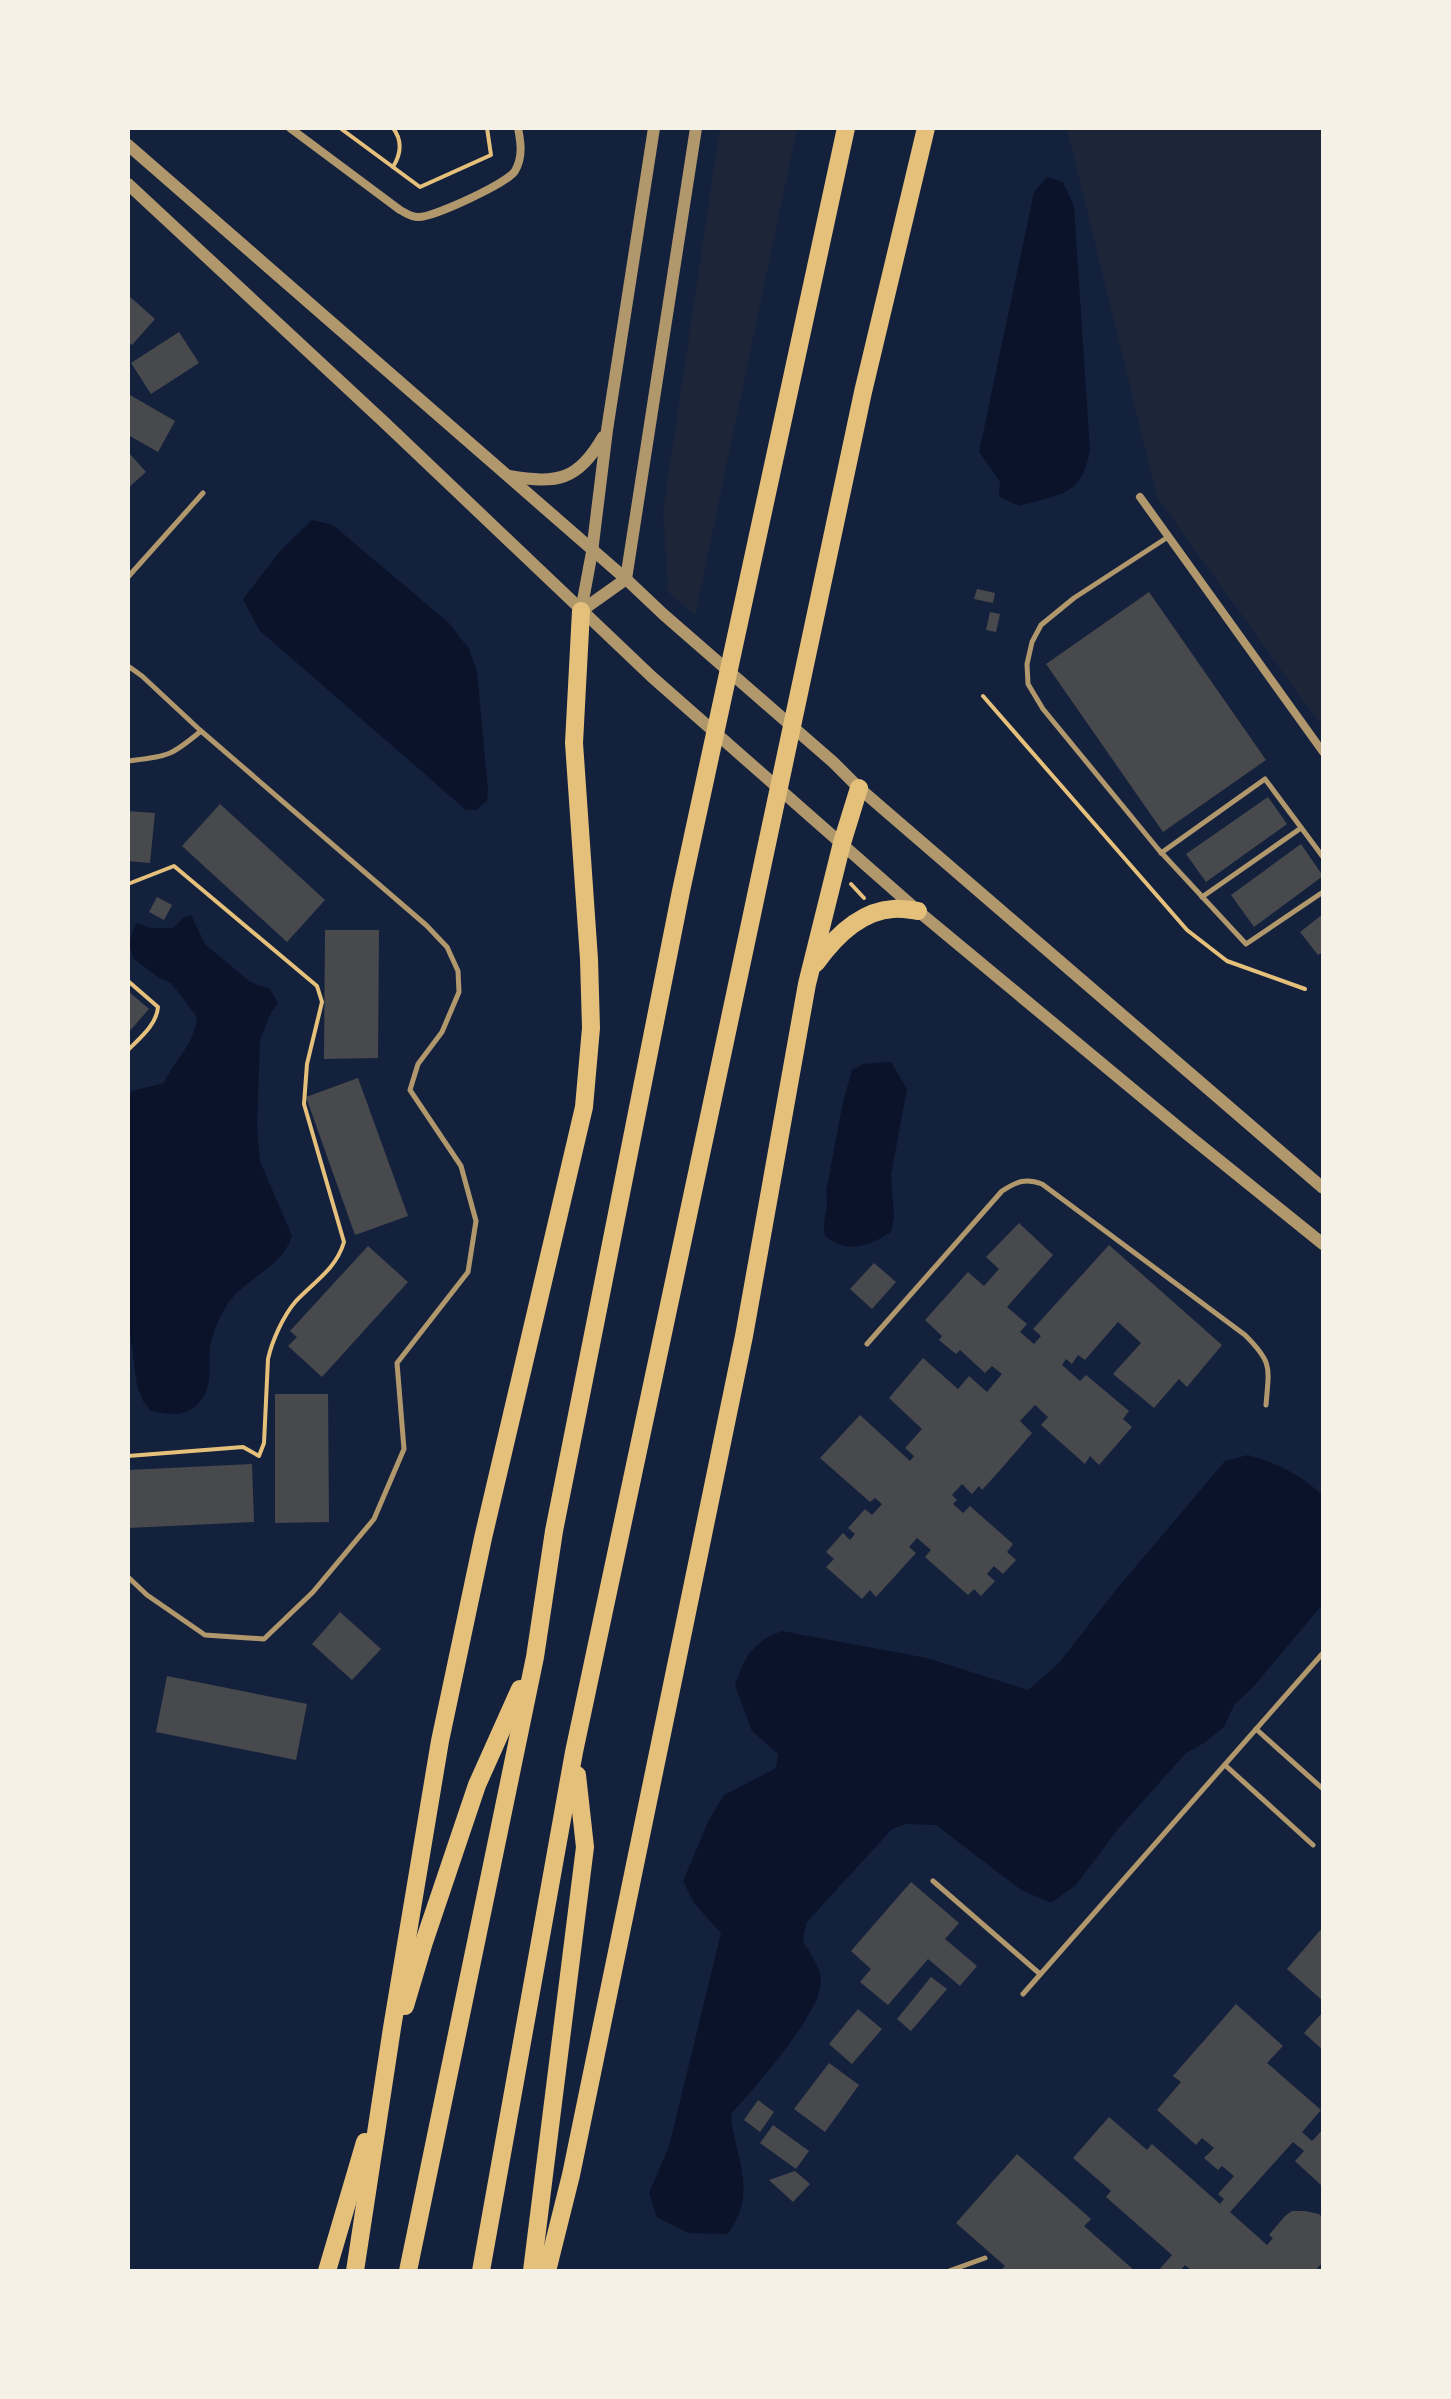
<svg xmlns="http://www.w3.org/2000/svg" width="1451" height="2399" font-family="'Public Sans',sans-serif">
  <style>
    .green { fill: #1d2539 }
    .water { fill: #0b132b }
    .building { fill: #48494c }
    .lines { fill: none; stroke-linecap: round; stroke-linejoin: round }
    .path { stroke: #e5c07b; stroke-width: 4 }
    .service { stroke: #b1986c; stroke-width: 5 }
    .minor { stroke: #b1986c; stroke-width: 8 }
    .tertiary { stroke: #b1986c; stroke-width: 12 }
    .motorway { stroke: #e5c07b; stroke-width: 18 }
  </style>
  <rect width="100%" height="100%" fill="#14213d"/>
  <g class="green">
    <path d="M720,128H797L695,615L667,591L668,582L663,512Z"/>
    <path d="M1067,128H1323V728L1157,497Z"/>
  </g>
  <g class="water">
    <path d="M1047,177L1063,182L1074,206L1090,450C1082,497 1061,493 1020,506L999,497L1000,482L979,452L1034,192Z"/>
    <path d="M312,520L333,525L450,624L469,649L477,671L488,790L487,801L476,810H466L259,630L243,599L281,550Z"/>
    <path d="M191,915L205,944L250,982L270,989L278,1003L271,1013L260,1040L257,1127L260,1161L292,1236C281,1269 248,1276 229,1302C223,1311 216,1325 213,1335C204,1359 218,1384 197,1405C183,1418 169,1414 151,1411L143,1401L137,1386L128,1317V1092L164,1083C175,1059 194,1045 197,1017L171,983L159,978L133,958L129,943L136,923L151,928H173L184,917Z"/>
    <path d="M891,1062L907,1089L891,1175L894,1217L891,1232C868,1247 847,1254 825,1236C821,1220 830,1207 826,1192L843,1102L852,1070L863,1064Z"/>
    <path d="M1248,1455C1275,1462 1303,1476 1323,1496V1604L1254,1686L1234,1705L1224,1727L1204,1743L1186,1753L1118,1829L1076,1885L1051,1903L1021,1890L936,1825L906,1824L892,1829L806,1923L803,1942C810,1952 821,1968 821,1981C821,2014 754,2088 731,2114C733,2146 751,2179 740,2211C737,2219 732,2227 728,2234L688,2233L657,2217L649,2193L669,2146L721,1933L694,1903L683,1881L709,1820L724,1795L776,1768L778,1754L752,1731L735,1685C745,1657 752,1642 782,1631L927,1658L1028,1690L1059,1663L1115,1591L1225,1461Z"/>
  </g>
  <g class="building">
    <path d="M128,295L155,319L132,345L128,342Z"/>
    <path d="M179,332L199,363L151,394L131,363Z"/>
    <path d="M130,395L175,421L158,452L128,435V399Z"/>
    <path d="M128,452L146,472L128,488Z"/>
    <path d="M977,589L995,593L993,603L974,599Z"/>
    <path d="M1149,592L1266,760L1163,832L1046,664Z"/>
    <path d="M990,612L1000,614L996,632L986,630Z"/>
    <path d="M1268,797L1287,824L1206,882L1186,854Z"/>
    <path d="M220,804L325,900L287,942L182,846Z"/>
    <path d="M128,811L155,813L150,863L128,861Z"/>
    <path d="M1301,844L1323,876L1254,927L1231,895Z"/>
    <path d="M157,897L172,905L164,920L149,912Z"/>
    <path d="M1323,914V952L1318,955L1300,932Z"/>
    <path d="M325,930H379L378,1058L324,1059Z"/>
    <path d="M128,991L149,1009L128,1033Z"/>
    <path d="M358,1078L408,1216L355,1235L306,1097Z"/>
    <path d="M1019,1223L1053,1255L1007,1307L1027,1324L1020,1332L1034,1344L1041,1336L1033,1329L1109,1245L1222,1345L1187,1387L1179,1379L1154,1408L1113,1374L1141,1343L1118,1322L1085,1360L1078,1355L1072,1364L1066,1359L1062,1365L1080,1381L1086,1375L1129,1411L1123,1419L1132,1427L1099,1465L1090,1456L1085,1464L1041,1425L1048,1417L1035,1405L1020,1421L1032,1433L1002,1468L982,1490L979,1486L972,1494L962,1484L952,1495L957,1500L953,1504L963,1513L970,1506L1013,1544L1007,1552L1016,1560L1003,1574L994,1566L987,1574L995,1581L981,1596L974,1589L968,1595L925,1557L931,1550L917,1538L909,1547L916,1553L876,1597L870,1590L862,1599L826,1567L834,1559L826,1552L843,1533L850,1540L855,1534L848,1528L865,1509L872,1515L882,1504L875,1498L870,1502L820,1458L860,1415L910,1461L914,1456L905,1448L922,1429L889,1398L923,1358L958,1389L969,1376L987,1392L1002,1374L992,1366L985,1373L960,1350L956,1354L939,1340L942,1336L925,1320L968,1272L984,1286L999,1269L986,1257Z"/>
    <path d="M368,1246L408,1282L322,1377L288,1346L297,1337L290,1331Z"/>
    <path d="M874,1263L896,1282L872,1309L850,1289Z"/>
    <path d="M275,1394H328L329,1522L275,1523Z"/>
    <path d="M252,1464L254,1522L128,1528V1470Z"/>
    <path d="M340,1612L381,1649L352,1680L312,1644Z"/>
    <path d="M167,1676L307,1704L296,1760L156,1732Z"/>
    <path d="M911,1882L959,1923L945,1939L977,1966L960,1986L928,1959L888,2005L860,1982L871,1969L851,1951Z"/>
    <path d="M1323,1927V2001L1287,1969Z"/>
    <path d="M931,1977L947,1989L911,2031L897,2019Z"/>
    <path d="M1236,2004L1283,2046L1267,2063L1321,2110L1302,2132L1312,2141L1323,2129V2187L1295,2161L1304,2151L1293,2142L1230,2212L1267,2245L1273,2238L1269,2235L1285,2216L1292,2211H1305L1319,2214L1323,2218V2262L1315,2271H1192L1185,2265L1180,2271H1158L1172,2255L1106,2197L1111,2191L1073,2158L1109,2117L1147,2150L1152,2144L1220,2204L1224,2199L1218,2194L1234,2176L1222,2166L1218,2170L1204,2158L1214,2148L1202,2138L1196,2145L1157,2110L1181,2082L1173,2076Z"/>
    <path d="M858,2009L882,2029L852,2064L829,2044Z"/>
    <path d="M1321,2014L1323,2016V2050L1304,2033Z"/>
    <path d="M829,2063L859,2085L825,2132L794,2109Z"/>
    <path d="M758,2100L774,2112L760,2132L744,2120Z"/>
    <path d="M773,2125L809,2151L796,2169L760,2143Z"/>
    <path d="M1017,2154L1091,2219L1084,2226L1135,2271H1000L1005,2266L956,2223Z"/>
    <path d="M795,2171L810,2184L793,2202L769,2180Z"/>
  </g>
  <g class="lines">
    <g class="path">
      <path d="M340,128L420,187L491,155L487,128"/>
      <path d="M393,128C403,141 401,154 393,167"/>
      <path d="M983,696L1187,930L1227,961L1305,989"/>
      <path d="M128,884L174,866L317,986L322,1002L307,1064L304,1104L344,1242C336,1269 315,1281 296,1301C283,1316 272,1341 268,1359L264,1443L259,1456L243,1447L128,1456"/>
      <path d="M851,884L864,898"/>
      <path d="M128,981L158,1007C157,1024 140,1038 128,1050"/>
    </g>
    <g class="service">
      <path d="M1168,537L1074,598L1041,625L1032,642L1027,664L1028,684L1043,709L1158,849L1246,944L1323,892"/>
      <path d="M128,577L203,493"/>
      <path d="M128,666L142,676L201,731L426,925L447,947L458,971L459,992L442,1032L418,1064L410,1090L461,1166L476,1221L468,1272L397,1363L404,1449L374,1519L313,1592L264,1639L205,1635L147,1595L128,1577"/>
      <path d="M128,761C168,756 170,757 201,731"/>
      <path d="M1161,853L1265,779L1323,857"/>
      <path d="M1202,897L1301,828"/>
      <path d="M867,1344L1002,1191C1017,1181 1026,1178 1042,1184L1245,1335C1273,1363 1269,1367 1266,1405"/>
      <path d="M1256,1729L1323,1789"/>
      <path d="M1225,1765L1313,1845"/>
      <path d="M933,1881L1040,1974"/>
      <path d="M1023,1994L1323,1653"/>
      <path d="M949,2271L985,2258"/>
    </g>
    <g class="minor">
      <path d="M290,128L400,210C406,213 411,217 418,217C432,218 508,183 515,171C523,157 521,143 518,128"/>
      <path d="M1140,497L1323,752"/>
    </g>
    <g class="tertiary">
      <path d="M128,145L626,579L663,614L833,762L859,788L1323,1188"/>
      <path d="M128,184L385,423L652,677L918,911L1183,1131L1323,1244"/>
      <path d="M509,476C557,484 578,481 603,437"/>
      <path d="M581,611L626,579L696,128"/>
      <path d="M581,611L592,552L607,430L654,128"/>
    </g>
    <g class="motorway">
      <path d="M816,963C834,938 860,911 893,909C901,908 910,910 918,911"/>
      <path d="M405,2006L424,1942L477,1785L520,1689"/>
      <path d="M327,2271L365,2142"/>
      <path d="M355,2271L392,2028L440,1741L483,1538L584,1107L591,1028L589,959L574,743L581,611"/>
      <path d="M408,2271L535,1657L554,1531L681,891L846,128"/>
      <path d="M481,2271L574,1752L863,392L926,128"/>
      <path d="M532,2271L585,1847L577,1775"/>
      <path d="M547,2271L571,2175L744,1336L807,984L842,843L859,788"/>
    </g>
  </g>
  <rect width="1451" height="2399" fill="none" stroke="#f6f1e7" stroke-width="260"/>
</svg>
